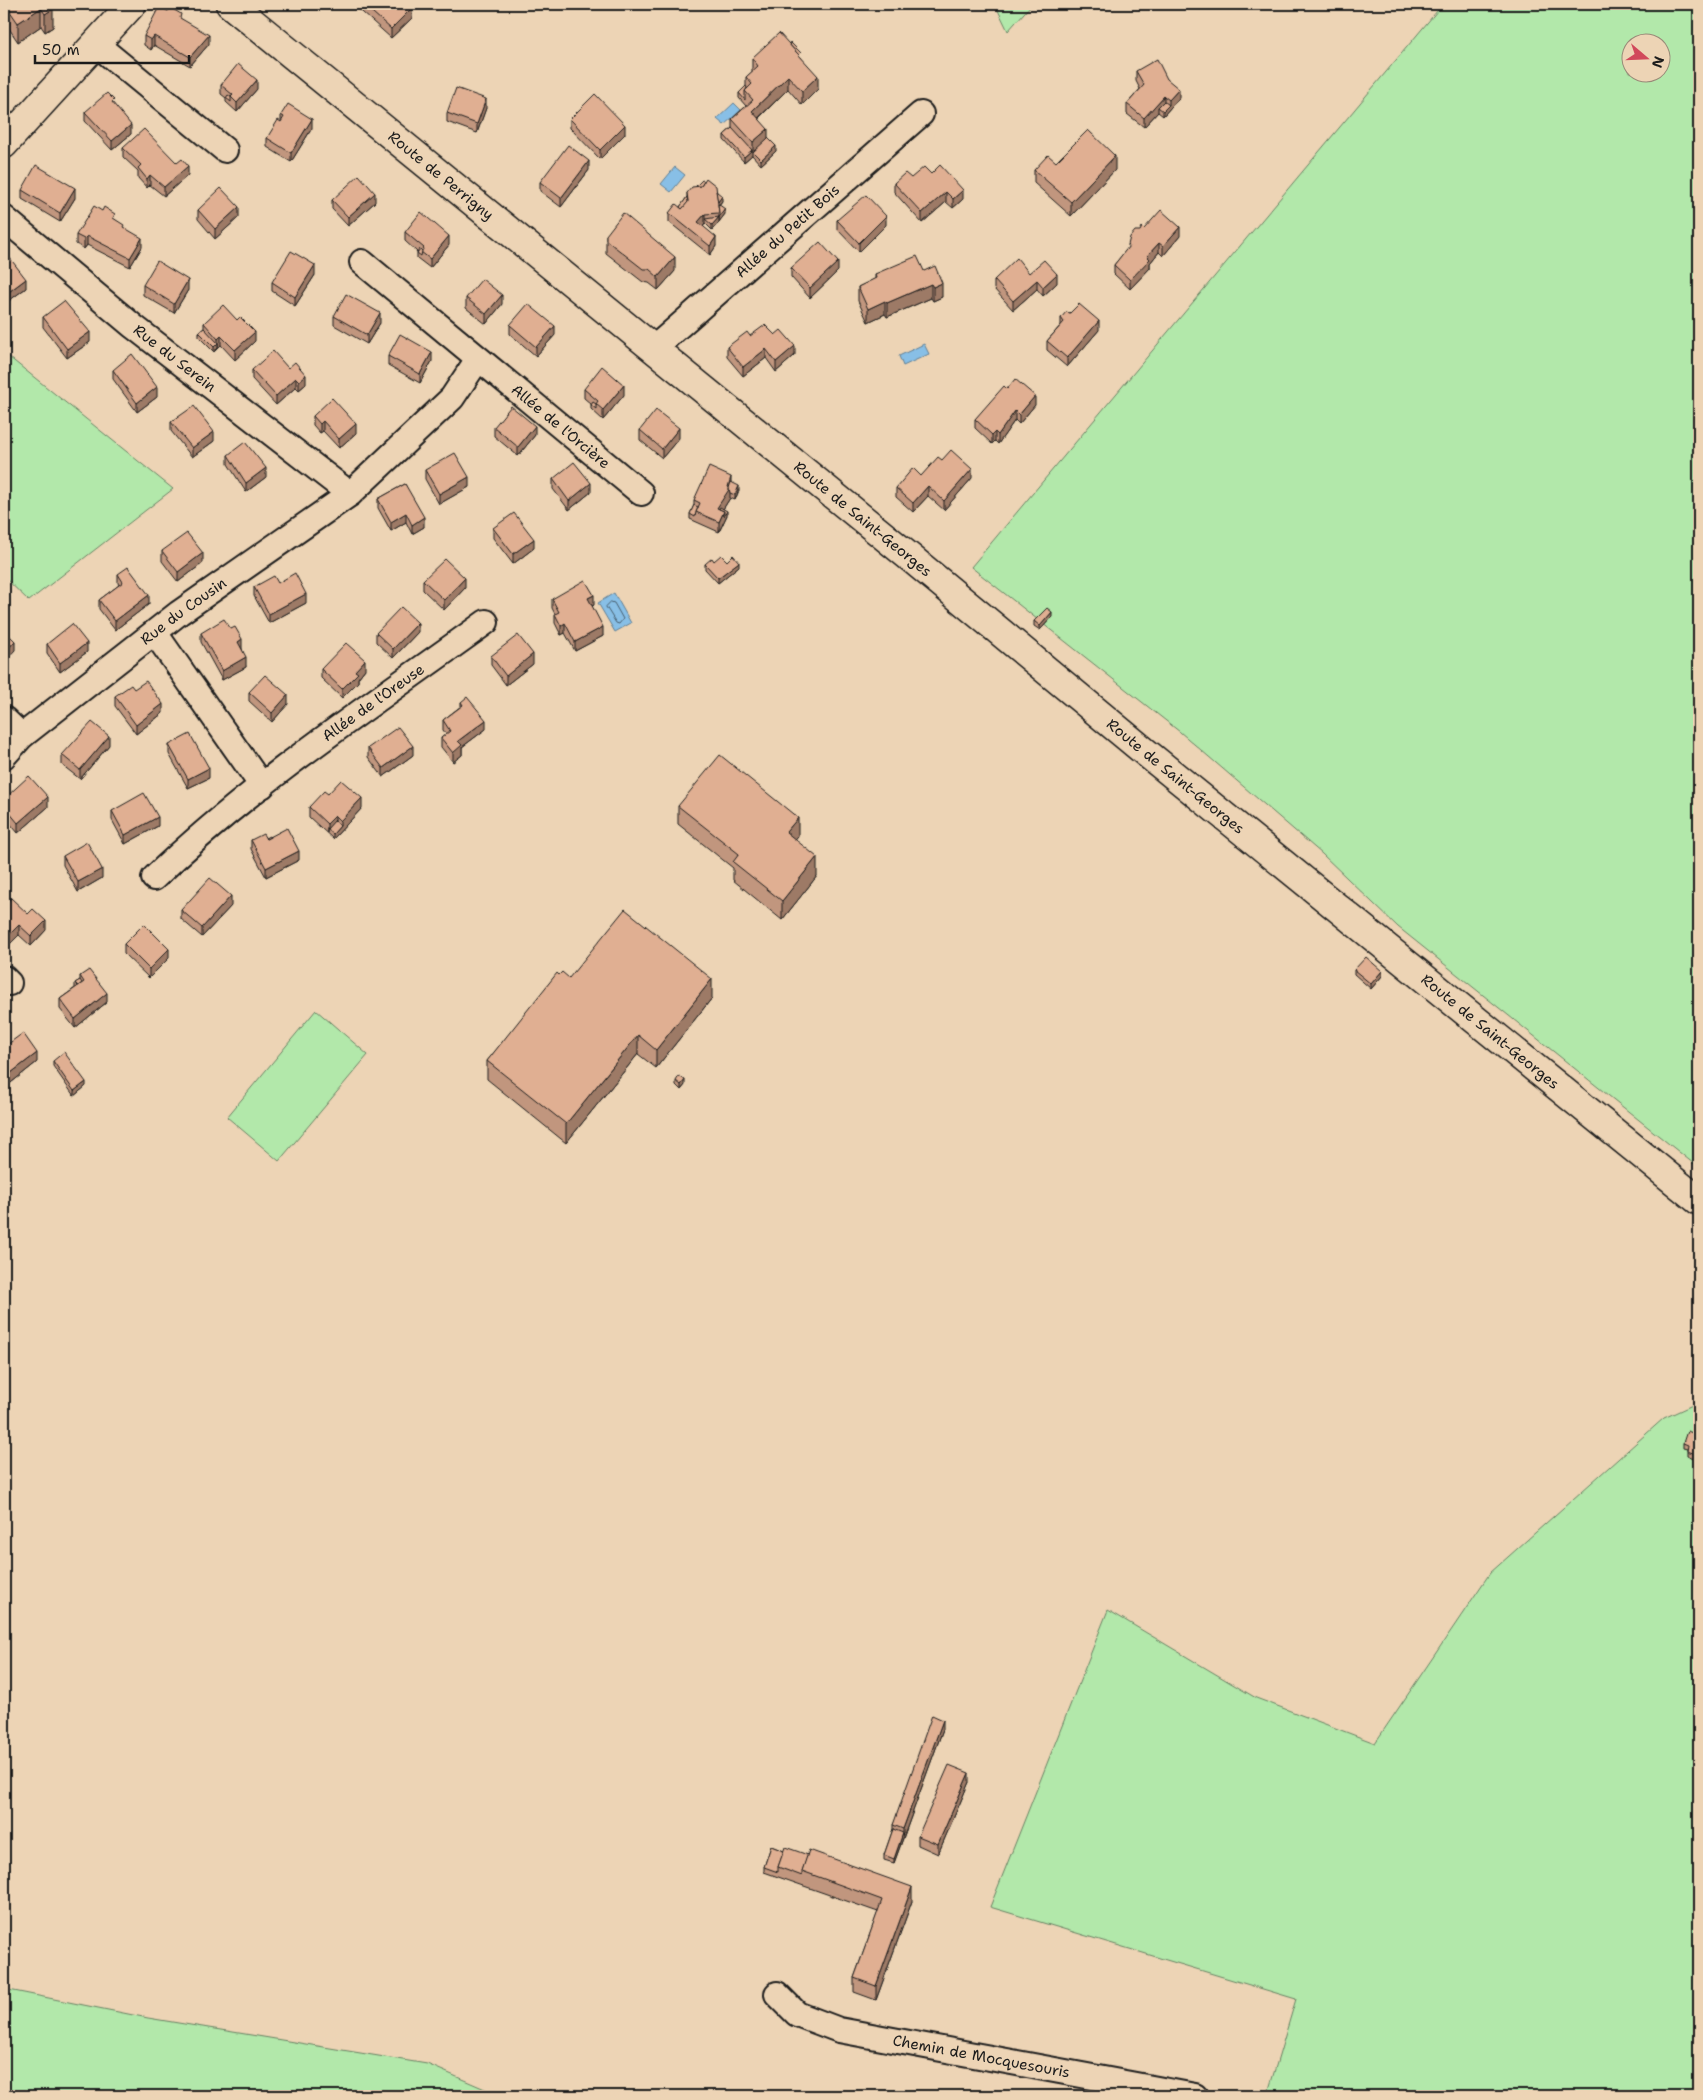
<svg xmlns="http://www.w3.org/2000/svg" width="1703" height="2100" font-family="'Shantell Sans',sans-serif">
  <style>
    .green { fill: #b2e8aa; stroke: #678263; fill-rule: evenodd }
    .water { fill: #88bfe6; stroke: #5d7e95 }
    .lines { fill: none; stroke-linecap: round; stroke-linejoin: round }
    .shore { stroke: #475d6d; stroke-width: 1 }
    .minor-casing { stroke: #1c1c1c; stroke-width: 28 }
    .tertiary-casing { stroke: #1c1c1c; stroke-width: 31 }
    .secondary-casing { stroke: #1c1c1c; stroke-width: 31 }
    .minor { stroke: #edd4b5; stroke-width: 24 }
    .tertiary { stroke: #edd4b5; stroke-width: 28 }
    .secondary { stroke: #edd4b5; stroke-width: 28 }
    .wall { fill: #c1967e; stroke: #1c1c1c }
    .shaded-wall { fill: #9d7a66; stroke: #1c1c1c }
    .building { fill: #e0af92; stroke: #1c1c1c }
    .labels { text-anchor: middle; stroke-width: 4; stroke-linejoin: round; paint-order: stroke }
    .street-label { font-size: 15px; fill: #1c1c1c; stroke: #edd4b5 }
  </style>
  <rect width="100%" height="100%" fill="#edd4b5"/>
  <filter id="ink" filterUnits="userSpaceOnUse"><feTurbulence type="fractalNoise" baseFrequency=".02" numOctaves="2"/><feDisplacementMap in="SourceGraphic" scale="10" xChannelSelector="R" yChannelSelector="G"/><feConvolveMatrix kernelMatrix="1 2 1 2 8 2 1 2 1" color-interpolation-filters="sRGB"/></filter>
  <g filter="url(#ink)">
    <g class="green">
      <path d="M995,4H1032L1008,31Z"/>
      <path d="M1443,4H1699V1168L1398,927L1322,854L1180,732L971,567ZM1630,42H1660V72H1630Z"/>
      <path d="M4,353L173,489L29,601L4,577Z"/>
      <path d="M316,1010L368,1055L279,1161L227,1117Z"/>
      <path d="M1699,1402V2096H1267L1296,1999L990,1907L1108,1610L1256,1698L1375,1743L1490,1573L1664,1418Z"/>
      <path d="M4,1989L148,2018L427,2064L501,2096H4Z"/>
    </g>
    <g class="water">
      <path d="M734,103L741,110L724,125L717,119Z"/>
      <path d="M675,167L685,175L671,192L661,184Z"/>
      <path d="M924,344L929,354L903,366L899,356Z"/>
      <path d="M614,593L631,623L615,632L598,603Z"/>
    </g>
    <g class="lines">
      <path class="shore" d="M611,602L614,603L623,619L619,624L616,623L606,607Z"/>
      <g class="minor-casing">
        <g id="minor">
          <path d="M96,44L225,150"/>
          <path id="s1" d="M4,218L133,326L350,494"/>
          <path id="s2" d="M362,262L641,493"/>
          <path id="s3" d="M653,349L921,114"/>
          <path d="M155,633L262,786"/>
          <path d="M4,719L22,736"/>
          <path id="s4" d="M4,756L22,736L179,613L350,494L452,398L478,359"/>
          <path id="s5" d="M154,878C255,781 373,704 486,622"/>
          <path d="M4,978L9,983"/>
          <path id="s6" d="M777,1994L797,2014L839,2030L1195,2096"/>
        </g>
      </g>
      <g class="tertiary-casing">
        <path id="tertiary" d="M4,144L132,4"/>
      </g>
      <g class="secondary-casing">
        <g id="secondary">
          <path id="s7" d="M230,4L912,559L1144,751L1699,1201"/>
        </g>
      </g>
      <use href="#minor" class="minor"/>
      <use href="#tertiary" class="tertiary"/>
      <use href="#secondary" class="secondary"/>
    </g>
    <g class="wall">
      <path d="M4,4H49L53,27L45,32L41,26L18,42L4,21Z"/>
      <path d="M353,4H408L412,18L391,38Z"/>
      <path d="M181,19L209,44L190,66L154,45L151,50L144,45V36Z"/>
      <path d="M801,57L818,89L802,105L788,89L759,118L768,138L776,151L761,165L752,155L744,162L724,140V135L732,128V119L746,106L739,98V93L746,86V77L752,72V58Z"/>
      <path d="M1136,71L1167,79L1179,98L1163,116L1158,112L1144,127L1127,114V104L1140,89L1136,81Z"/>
      <path d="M221,85L257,89L237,112L226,102V98L221,94Z"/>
      <path d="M114,105L131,134L112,150L85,121V112Z"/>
      <path d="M486,108L477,133L447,122V113Z"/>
      <path d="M281,115L312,128L291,162L267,147V138L281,121Z"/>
      <path d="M570,119L625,134L600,159L570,128Z"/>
      <path d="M123,148L188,175L164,196L150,185L147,188L138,178V171L123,157Z"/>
      <path d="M1056,162L1115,170L1071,216L1034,183V170Z"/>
      <path d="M589,170L561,207L540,191V182Z"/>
      <path d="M931,174L963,199L953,208L946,202L922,223L894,192V183Z"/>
      <path d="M22,190L75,198L60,222L22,199Z"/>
      <path d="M716,191L722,201L719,205L725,214L712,230L705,223L703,226L716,246L710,255L669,222V213L680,207L687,197V193Z"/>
      <path d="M332,200L375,202L348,226L332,209Z"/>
      <path d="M198,210L239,217L215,239L198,219Z"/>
      <path d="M115,219L124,228L142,247L130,267L87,245L84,249L76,244V235Z"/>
      <path d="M837,220L886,225L859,252L837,229Z"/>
      <path d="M1144,229L1180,236L1163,256L1159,252L1150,263V268L1130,289L1114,274V265L1128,248V245L1140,231Z"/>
      <path d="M405,232L449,245L430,268L417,258V252L405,241Z"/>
      <path d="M606,235L675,271L658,290L649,283L643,282L606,253Z"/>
      <path d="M4,255L26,288L6,303L4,301Z"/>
      <path d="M791,268L838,271L810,298L791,277Z"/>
      <path d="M924,271L942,297L933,301L931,298L887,317L885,314L868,322L858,301V287L875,279V274Z"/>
      <path d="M1029,273L1057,283L1043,296L1037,289L1013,310L994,289V280Z"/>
      <path d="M315,275L295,306L272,291V282Z"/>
      <path d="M143,285L188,290L174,313L143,295Z"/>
      <path d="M466,298L502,304L486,324L466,308Z"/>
      <path d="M334,316L380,323L367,344L334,325Z"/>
      <path d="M43,317L90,342L67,358L43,327Z"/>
      <path d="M1061,318L1099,330L1067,367L1047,350V341L1061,325Z"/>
      <path d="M204,323L255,341L235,360L221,345L214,352L199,337V332L204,328Z"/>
      <path d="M510,325L555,335L536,356L510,334Z"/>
      <path d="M750,336L795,355L776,372L766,358L743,376L727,357V347Z"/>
      <path d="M388,356L432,361L420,383L388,365Z"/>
      <path d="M288,368L306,384L299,390L296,387L276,405L252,379V370Z"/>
      <path d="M113,370L157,397L137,412L113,379Z"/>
      <path d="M584,389L624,395L603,420L591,409V404L584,398Z"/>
      <path d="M1007,389L1035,405L1019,424L1015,420L998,444L995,441L992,444L975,428V419Z"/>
      <path d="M313,416L356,433L339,448L323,431L320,433L313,425Z"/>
      <path d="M171,422L214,441L192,457L171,431Z"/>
      <path d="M494,427L535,435L518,456L494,436Z"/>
      <path d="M640,430L679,438L662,458L640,440Z"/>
      <path d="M228,455L266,477L246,492L228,464Z"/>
      <path d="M942,460L972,478L944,510L928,496L913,512L896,497V488L921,476Z"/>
      <path d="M425,470L469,487L439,504L425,479Z"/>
      <path d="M553,479L591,492L569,510L553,489Z"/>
      <path d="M731,482L739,490L735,500L730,498L723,509L727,515L719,532L690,519V514L694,505V500Z"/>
      <path d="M405,484L424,527L412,534L406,522L391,531L378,508V499Z"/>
      <path d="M493,528L534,548L513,564L493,538Z"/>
      <path d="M162,551L203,563L178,582L162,561Z"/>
      <path d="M714,561H727L739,566L718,583L705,569V564Z"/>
      <path d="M118,574L149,604L115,630L99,609V600L119,585L118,583Z"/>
      <path d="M423,580L465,588L444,610L423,590Z"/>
      <path d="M278,583L306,603L269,623L254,596V587Z"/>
      <path d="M552,599L594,605L592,606L603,636L575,651L565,633L561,635L555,623V614L552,608Z"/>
      <path d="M1052,617L1040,630L1034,626V621Z"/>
      <path d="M418,632L393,658L376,642V633Z"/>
      <path d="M201,633L242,648L246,667L222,680L201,642Z"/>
      <path d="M47,644L87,652L60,672L47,653Z"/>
      <path d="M491,656L533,664L506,685L491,665Z"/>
      <path d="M321,669H365L358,678V682L342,698L321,678Z"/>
      <path d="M249,692L288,704L272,722L249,701Z"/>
      <path d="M115,696L163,713L136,734L115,706Z"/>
      <path d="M461,702L486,729L462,747V755L453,762L441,747V738L446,734L443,730V720L461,706Z"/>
      <path d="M109,745L80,779L62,765V755Z"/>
      <path d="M169,745L209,778L188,788L169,754Z"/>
      <path d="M368,748L413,755L383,777L368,757Z"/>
      <path d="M328,794L362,808L333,839L309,817V807Z"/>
      <path d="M4,799L48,807L18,833L4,816Z"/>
      <path d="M678,806L798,836L795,839L817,876L782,920L733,880V868L678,824Z"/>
      <path d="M112,811L158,826L125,844L112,820Z"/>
      <path d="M270,837L299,860L266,877L251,849V840Z"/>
      <path d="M63,856L102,878L78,892L63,865Z"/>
      <path d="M4,906L46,930L31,946L19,935L8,946L4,941Z"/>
      <path d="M231,906L202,937L181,919V910Z"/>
      <path d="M124,944L169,958L149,978L124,954Z"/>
      <path d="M1354,970L1382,976L1371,989L1354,974Z"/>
      <path d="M559,975L569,978L712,998L656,1068L638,1054L566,1143L487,1079V1061Z"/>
      <path d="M80,976L107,1002L75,1028L60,1009V999L75,988V983L80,980Z"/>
      <path d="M4,1044L5,1046L37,1062L7,1086L4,1082Z"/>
      <path d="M53,1061L86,1086L74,1096L53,1066Z"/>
      <path d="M676,1081L685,1085L681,1090L676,1085Z"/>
      <path d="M1699,1435L1696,1459L1687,1455V1449L1683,1448V1443Z"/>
      <path d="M943,1729L894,1863L884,1860V1855L893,1829V1825Z"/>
      <path d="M969,1782L938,1854L918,1845V1836Z"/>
      <path d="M771,1846L912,1901L876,2000L854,1992V1978L878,1912L764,1872V1867Z"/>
    </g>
    <g class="shaded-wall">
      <path d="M41,8V26L18,42V23Z"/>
      <path d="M412,8V18L391,38V29Z"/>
      <path d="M53,9V27L45,32V14Z"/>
      <path d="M209,35V44L190,66V57Z"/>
      <path d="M154,36V45L151,50V40Z"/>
      <path d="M788,76V89L752,124V111Z"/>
      <path d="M818,76V89L802,105V91Z"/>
      <path d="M257,80V89L237,112V103Z"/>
      <path d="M1179,89V98L1163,116V111L1169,105V100Z"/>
      <path d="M1164,96V105L1158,107V112L1144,127V118Z"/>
      <path d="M486,99V108L477,133V124Z"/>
      <path d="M312,119V128L291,162V153Z"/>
      <path d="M131,125V134L112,150V141Z"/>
      <path d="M625,125V134L600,159V150Z"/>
      <path d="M768,129V142L753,152V142Z"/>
      <path d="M776,146V151L761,165V160Z"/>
      <path d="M752,150V155L744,162V157Z"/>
      <path d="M1115,156V170L1071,216V202Z"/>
      <path d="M589,161V170L561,207V198Z"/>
      <path d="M188,166V175L164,196V187Z"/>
      <path d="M150,175V185L147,188V179Z"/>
      <path d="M75,188V198L60,222V213Z"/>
      <path d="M963,190V199L953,208V199Z"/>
      <path d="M946,192V202L922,223V213Z"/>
      <path d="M375,193V202L348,226V217Z"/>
      <path d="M722,196V201L717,207V203Z"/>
      <path d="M239,207V217L215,239V229Z"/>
      <path d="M725,209V214L719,222V217Z"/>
      <path d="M705,214V223L698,231V222Z"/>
      <path d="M886,216V225L859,252V243Z"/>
      <path d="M719,217V222L712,230V225Z"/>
      <path d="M1180,227V236L1163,256V246Z"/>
      <path d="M87,236V245L84,249V239Z"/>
      <path d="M449,236V245L430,268V259Z"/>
      <path d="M716,237V246L710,255V246Z"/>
      <path d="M142,238V247L130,267V258Z"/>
      <path d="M1159,243V252L1150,263V268L1130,289V280L1147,256Z"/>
      <path d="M675,257V271L658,290V277Z"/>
      <path d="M838,262V271L810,298V288Z"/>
      <path d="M315,265V275L295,306V297Z"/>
      <path d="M1057,274V283L1043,296V287Z"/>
      <path d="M26,279V288L6,303V294Z"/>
      <path d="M188,280V290L174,313V304Z"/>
      <path d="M1037,280V289L1013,310V301Z"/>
      <path d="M942,283V297L933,301V287Z"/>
      <path d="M931,284V298L887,317V303Z"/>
      <path d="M502,295V304L486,324V314Z"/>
      <path d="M885,301V314L868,322V309Z"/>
      <path d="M380,313V323L367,344V335Z"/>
      <path d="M1099,321V330L1067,367V358Z"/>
      <path d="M555,326V335L536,356V347Z"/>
      <path d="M90,332V342L67,358V349Z"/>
      <path d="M255,332V341L235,360V350Z"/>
      <path d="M221,336V345L218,348V339Z"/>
      <path d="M218,343V348L214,352V347Z"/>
      <path d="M795,346V355L776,372V362Z"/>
      <path d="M766,349V358L743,376V367Z"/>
      <path d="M432,352V361L420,383V374Z"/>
      <path d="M306,375V384L299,390V381Z"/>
      <path d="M296,378V387L276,405V396Z"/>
      <path d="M624,385V395L603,420V410Z"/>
      <path d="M157,387V397L137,412V403Z"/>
      <path d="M1035,396V405L1019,424V415Z"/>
      <path d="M1015,411V420L998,444V435Z"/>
      <path d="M323,421V431L320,433V424Z"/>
      <path d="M356,424V433L339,448V439Z"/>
      <path d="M535,426V435L518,456V447Z"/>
      <path d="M679,428V438L662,458V449Z"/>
      <path d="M214,432V441L192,457V448Z"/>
      <path d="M995,432V441L992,444V435Z"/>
      <path d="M266,468V477L246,492V483Z"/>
      <path d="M972,469V478L944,510V501Z"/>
      <path d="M469,477V487L439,504V494Z"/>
      <path d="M731,477V487L730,491V498L720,514L717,508Z"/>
      <path d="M591,483V492L569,510V501Z"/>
      <path d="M739,486V490L735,500V495Z"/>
      <path d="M928,486V496L913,512V503Z"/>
      <path d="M724,511H727V515L719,532V522Z"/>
      <path d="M406,513V522L391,531V522Z"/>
      <path d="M424,517V527L412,534V525Z"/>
      <path d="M534,539V548L513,564V554Z"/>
      <path d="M203,553V563L178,582V572Z"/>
      <path d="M739,562V566L718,583V578Z"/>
      <path d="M465,578V588L444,610V600Z"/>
      <path d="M306,594V603L269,623V614Z"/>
      <path d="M149,595V604L115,630V621Z"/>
      <path d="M594,595V605L588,608V598Z"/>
      <path d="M1052,612V617L1040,630V626Z"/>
      <path d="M418,623V632L393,658V649Z"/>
      <path d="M565,623V633L561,635V626Z"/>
      <path d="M603,627V636L575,651V642Z"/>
      <path d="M242,639V648L238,651V642Z"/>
      <path d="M15,641V650L4,662V653Z"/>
      <path d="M87,643V652L60,672V663Z"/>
      <path d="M533,654V664L506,685V676Z"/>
      <path d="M246,657V667L222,680V671Z"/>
      <path d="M365,660V669L358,678V682L342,698V689L355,671Z"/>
      <path d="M288,695V704L272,722V713Z"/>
      <path d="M163,704V713L136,734V725Z"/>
      <path d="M486,720V729L462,747V755L453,762V753L458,741Z"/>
      <path d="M109,736V745L80,779V770Z"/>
      <path d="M413,746V755L383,777V768Z"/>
      <path d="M209,768V778L188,788V779Z"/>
      <path d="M48,797V807L18,833V823Z"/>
      <path d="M362,798V808L333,839V834L340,826V821Z"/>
      <path d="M335,816V825L327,829V833V824Z"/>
      <path d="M158,817V826L125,844V835Z"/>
      <path d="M798,818V836L786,850V832Z"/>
      <path d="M299,851V860L266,877V868Z"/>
      <path d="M817,857V876L782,920V901Z"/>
      <path d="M102,869V878L78,892V882Z"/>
      <path d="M231,896V906L202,937V928Z"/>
      <path d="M46,921V930L31,946V936Z"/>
      <path d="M19,925V935L8,946V936Z"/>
      <path d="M169,949V958L149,978V969Z"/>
      <path d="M1382,971V976L1371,989V984Z"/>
      <path d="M712,979V998L656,1068V1050Z"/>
      <path d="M107,993V1002L75,1028V1019Z"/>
      <path d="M638,1035V1054L566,1143V1124Z"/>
      <path d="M37,1053V1062L7,1086V1076Z"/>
      <path d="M685,1080V1085L681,1090V1085Z"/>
      <path d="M86,1082V1086L74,1096V1091Z"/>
      <path d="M1699,1446V1450L1696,1459V1454Z"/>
      <path d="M943,1720V1729L894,1863V1859L903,1833V1829Z"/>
      <path d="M969,1773V1782L938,1854V1844Z"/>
      <path d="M912,1887V1901L876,2000V1986Z"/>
    </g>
    <g class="building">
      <path d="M5,4H49L53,9L45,14L41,8L18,23Z"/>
      <path d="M363,4H408L412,8L391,29Z"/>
      <path d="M159,7L168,11L171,8L181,14L180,18L209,35L190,57L154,36L151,40L144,36Z"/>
      <path d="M779,33L818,76L802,91L788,76L752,111L768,129L753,142L732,119L753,100L745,91L752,84L746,77L758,66L752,58Z"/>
      <path d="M790,42L801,53L799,55L789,44Z"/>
      <path d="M1157,59L1167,79L1179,89L1169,100L1164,96L1144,118L1127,104L1144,85L1136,71Z"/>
      <path d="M238,64L257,80L237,103L231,97L233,95L221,85Z"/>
      <path d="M746,86L747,88L745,91V100L739,93Z"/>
      <path d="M456,88L486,99L477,124L447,113Z"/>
      <path d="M107,93L114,100L112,102L131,125L112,141L85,112Z"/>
      <path d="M595,94L625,125L600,150L570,119Z"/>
      <path d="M228,95L231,97V102L226,98Z"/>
      <path d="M1164,101L1169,105L1163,111L1158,107Z"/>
      <path d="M288,104L312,119L291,153L267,138L278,120L281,122L284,117L281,115Z"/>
      <path d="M732,128L752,150L744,157L724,135Z"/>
      <path d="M144,129L177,163L182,159L188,166L164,187L150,175L147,179L138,168L141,165L123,148Z"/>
      <path d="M1088,130L1115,156L1071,202L1034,170L1048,155L1056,162Z"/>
      <path d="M768,138L776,146L761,160L753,152Z"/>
      <path d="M568,145L589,161L561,198L540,182Z"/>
      <path d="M36,165L75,188L60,213L22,190Z"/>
      <path d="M940,165L963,190L953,199L946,192L922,213L894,183L905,173L911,178L924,167L931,174Z"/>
      <path d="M359,175L375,193L348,217L332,200Z"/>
      <path d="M706,178L716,186L719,213L705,214L698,222L716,237L710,246L669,213L676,204L682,209L688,201L687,193L692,187L701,186Z"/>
      <path d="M702,180L704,181L701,186H696Z"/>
      <path d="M221,188L239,207L215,229L198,210Z"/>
      <path d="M716,191L722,196L718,202Z"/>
      <path d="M866,195L886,216L859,243L837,220Z"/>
      <path d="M687,197L688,202L682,209L680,207Z"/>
      <path d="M718,204L725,209L719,217V213Z"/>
      <path d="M94,206L102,211L104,207L115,214L113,218L124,225L123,227L142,238L130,258L87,236L84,239L76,235Z"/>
      <path d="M1161,210L1180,227L1163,246L1159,243L1147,256L1150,259L1130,280L1114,265L1129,246L1128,245L1130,237L1135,231H1140L1142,227L1144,229Z"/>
      <path d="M421,212L449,236L430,259L421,252L424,248L405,232Z"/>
      <path d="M623,213L675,257L658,277L649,269H643L606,240V235Z"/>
      <path d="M719,217L712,225L705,219Z"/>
      <path d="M820,242L838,262L810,288L791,268Z"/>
      <path d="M420,249L422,251L421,256L417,253Z"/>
      <path d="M291,251L315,265L295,297L272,282Z"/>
      <path d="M6,253L26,279L6,294L4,292V255Z"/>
      <path d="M917,256L924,271L935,266L942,283L933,287L931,284L887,303L885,301L868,309L858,287L876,278L875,274Z"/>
      <path d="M1017,258L1029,273L1044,260L1057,274L1043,287L1037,280L1013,301L994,280Z"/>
      <path d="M157,261L188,280L174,304L143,285Z"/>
      <path d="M482,279L502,295L486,314L466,298Z"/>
      <path d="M346,294L380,313L367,335L334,316Z"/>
      <path d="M64,301L90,332L67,349L43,317Z"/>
      <path d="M528,304L555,326L536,347L510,325Z"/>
      <path d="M1079,304L1099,321L1067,358L1047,341L1064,322L1061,318L1066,312L1070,313Z"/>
      <path d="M223,305L237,320L240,317L255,332L235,350L221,336L218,339L204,323Z"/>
      <path d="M765,325L775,335L781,330L795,346L776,362L766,349L743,367L727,347L747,332L750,336Z"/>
      <path d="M204,328L218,343L214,347L199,332Z"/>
      <path d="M400,334L432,352L420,374L388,356Z"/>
      <path d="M273,351L288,368L295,362L306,375L299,381L296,378L276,396L252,370Z"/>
      <path d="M132,354L157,387L137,403L113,370Z"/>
      <path d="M602,366L624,385L603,410L596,404L598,401L584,389Z"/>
      <path d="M1015,379L1035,396L1019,415L1015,411L998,435L995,432L992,435L975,419L1004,386L1007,389Z"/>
      <path d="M332,398L356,424L339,439L323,421L320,424L313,416Z"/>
      <path d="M593,402L596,404V409L591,405Z"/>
      <path d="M194,406L214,432L192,448L171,422Z"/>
      <path d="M511,406L535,426L518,447L494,427Z"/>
      <path d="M656,410L679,428L662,449L640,430Z"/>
      <path d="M245,442L266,468L246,483L228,455Z"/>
      <path d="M951,450L972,469L944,501L928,486L913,503L896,488L913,468L921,476L938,457L942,460Z"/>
      <path d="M455,453L469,477L439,494L425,470Z"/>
      <path d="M574,462L591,483L569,501L553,479Z"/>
      <path d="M709,467L731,477L728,487L730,488L717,508L724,511L719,522L696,512L700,503L694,500Z"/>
      <path d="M731,482L739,486L735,495L730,493L729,488Z"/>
      <path d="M405,484L424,517L412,525L406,513L391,522L378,499Z"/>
      <path d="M694,505L698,507L696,512L695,517L690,514Z"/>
      <path d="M720,507L727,511L724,516V511L719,509Z"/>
      <path d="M514,513L534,539L513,554L493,528Z"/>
      <path d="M187,533L203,553L178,572L162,551Z"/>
      <path d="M721,555L727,561L733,555L739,562L718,578L705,564L712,558L714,561Z"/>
      <path d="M445,559L465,578L444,600L423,580Z"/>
      <path d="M128,567L149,595L115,621L99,600L123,582L118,574Z"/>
      <path d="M295,573L306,594L269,614L254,587L274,576L278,583Z"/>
      <path d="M585,580L594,595L588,598L603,627L575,642L565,623L561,626L555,614L559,612L552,599Z"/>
      <path d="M401,607L418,623L393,649L376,633Z"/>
      <path d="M1047,608L1052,612L1040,626L1034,621Z"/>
      <path d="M224,619L231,629L235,627L242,639L238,642L246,657L222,671L201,633Z"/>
      <path d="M72,624L87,643L60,663L47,644Z"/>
      <path d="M4,630L15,641L4,653Z"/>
      <path d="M518,635L533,654L506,676L491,656Z"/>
      <path d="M346,643L365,660L355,671L358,673L342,689L321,669Z"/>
      <path d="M265,675L288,695L272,713L249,692Z"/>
      <path d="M146,681L163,704L136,725L115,696L131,685L134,689Z"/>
      <path d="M467,697L486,720L458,741L462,745L453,753L441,738L450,731L443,720L463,705L461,702Z"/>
      <path d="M92,722L109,736L80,770L62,755Z"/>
      <path d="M398,727L413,746L383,768L368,748Z"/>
      <path d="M190,734L209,768L188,779L169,745Z"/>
      <path d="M720,755L798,818L786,832L817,857L782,901L733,862L739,854L678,806Z"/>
      <path d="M29,776L48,797L18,823L4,806V799Z"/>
      <path d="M341,780L362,798L340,821L335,816L327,824L309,807L324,791L328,794Z"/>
      <path d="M144,793L158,817L125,835L112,811Z"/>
      <path d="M335,820L340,826L333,834L327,829Z"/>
      <path d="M287,828L299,851L266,868L251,840L263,834L266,839Z"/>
      <path d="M269,836L270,837L266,839L265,838Z"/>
      <path d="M87,842L102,869L78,882L63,856Z"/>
      <path d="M210,878L231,896L202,928L181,910Z"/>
      <path d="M11,898L28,914L33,909L46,921L31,936L19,925L8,936L4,932V930L5,928L4,927V906Z"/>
      <path d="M625,909L712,979L656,1050L638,1035L566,1124L487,1061L557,973L559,975L562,972L569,978Z"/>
      <path d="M144,924L169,949L149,969L124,944Z"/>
      <path d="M1366,957L1382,971L1371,984L1354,970Z"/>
      <path d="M89,970L107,993L75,1019L60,999L84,982L80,976Z"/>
      <path d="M80,980L82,983L78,986L75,983Z"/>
      <path d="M23,1033L37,1053L7,1076L4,1072V1047Z"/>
      <path d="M64,1052L86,1082L74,1091L53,1061Z"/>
      <path d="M679,1076L685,1080L681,1085L676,1081Z"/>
      <path d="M1687,1431L1699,1435V1446L1696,1454L1687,1451L1688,1445L1683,1443Z"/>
      <path d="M932,1715L943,1720L903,1829L893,1825Z"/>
      <path d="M949,1765L969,1773L938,1844L918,1836Z"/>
      <path d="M893,1829L903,1833L894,1859L884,1855Z"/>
      <path d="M771,1846L784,1851L778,1867V1872L764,1867Z"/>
      <path d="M785,1847L808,1855L802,1871V1876L778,1867Z"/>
      <path d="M809,1850L912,1887L876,1986L854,1978L882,1900L802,1871Z"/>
    </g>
  </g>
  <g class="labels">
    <g class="street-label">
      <text dy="5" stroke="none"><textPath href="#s7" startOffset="272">Route de Perrigny</textPath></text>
      <text dy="5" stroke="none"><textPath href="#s3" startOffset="179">Allée du Petit Bois</textPath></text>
      <text dy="5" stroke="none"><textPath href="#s1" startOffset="221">Rue du Serein</textPath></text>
      <text dy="5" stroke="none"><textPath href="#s2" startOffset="258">Allée de l'Orcière</textPath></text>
      <text dy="5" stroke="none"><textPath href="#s7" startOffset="816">Route de Saint-Georges</textPath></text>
      <text dy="5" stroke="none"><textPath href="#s4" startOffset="231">Rue du Cousin</textPath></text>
      <text dy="5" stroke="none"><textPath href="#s5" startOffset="281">Allée de l'Oreuse</textPath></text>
      <text dy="5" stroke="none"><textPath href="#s7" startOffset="1221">Route de Saint-Georges</textPath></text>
      <text dy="5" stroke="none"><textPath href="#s7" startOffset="1626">Route de Saint-Georges</textPath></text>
      <text dy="5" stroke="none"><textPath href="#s6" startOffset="218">Chemin de Mocquesouris</textPath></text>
    </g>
  </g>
  <rect width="1703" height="2100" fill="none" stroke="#edd4b5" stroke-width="20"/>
  <rect x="10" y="10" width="1683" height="2080" fill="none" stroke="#1c1c1c" stroke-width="2" filter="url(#ink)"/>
  <g transform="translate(1646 58) rotate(109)"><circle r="24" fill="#edd4b5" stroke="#998a78"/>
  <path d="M0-4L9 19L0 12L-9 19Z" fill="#d1495b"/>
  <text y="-8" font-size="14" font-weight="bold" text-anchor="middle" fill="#1c1c1c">N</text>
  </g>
  <path d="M35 55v8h154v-8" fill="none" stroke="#1c1c1c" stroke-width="2.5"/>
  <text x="42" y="55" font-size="15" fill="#1c1c1c" stroke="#edd4b5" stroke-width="4" paint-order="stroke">50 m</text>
</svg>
